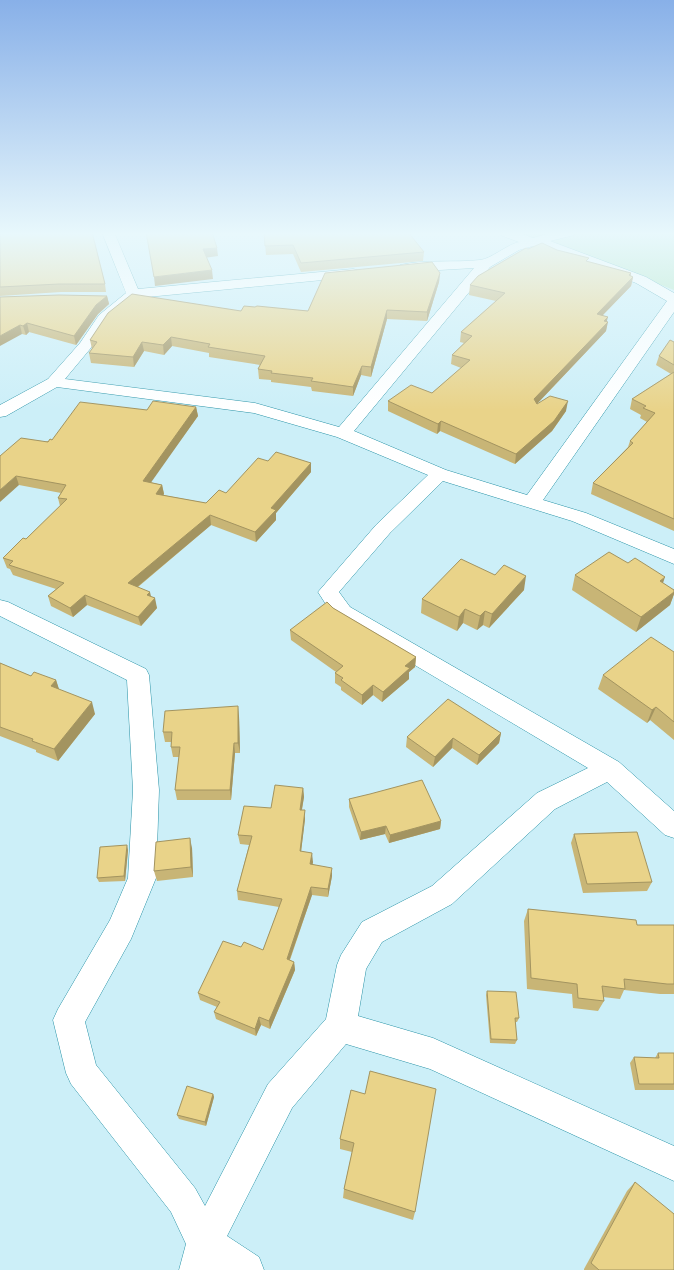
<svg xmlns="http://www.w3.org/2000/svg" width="674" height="1270" font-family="Roboto,sans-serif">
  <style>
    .green { fill: #b2e6c0 }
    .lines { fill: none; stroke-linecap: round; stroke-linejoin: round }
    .street-casing { stroke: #2993a7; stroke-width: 1 }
    .street { fill: #fff; fill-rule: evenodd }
    .wall { fill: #c8b576 }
    .shaded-wall { fill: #a39460 }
    .building { fill: #e9d389; stroke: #a39460 }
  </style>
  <rect width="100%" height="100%" fill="#cceff8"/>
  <path class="green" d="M514,232H674V290L564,248Z"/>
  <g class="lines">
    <g class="street-casing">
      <path id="street" d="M102,232H114L138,289L353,269L358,270L360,273L358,276L353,277L137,298L109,321L90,349L65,379L255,403L339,427L474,268L405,272L400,271L398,268L400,265C426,259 454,263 480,260C491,259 506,245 519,242L500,235L498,232H517L533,238L554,232H576L574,235L550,241L646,277L674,293V312L543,500L586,513L674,549V564L572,521L443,481L390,533L339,592L350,607L619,762L674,811V838L665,835L607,782L555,809L452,904L382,942L366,969L358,1016L433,1038L674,1146V1181L430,1069L346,1044L292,1108L227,1236L259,1257L264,1270H179L186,1244L171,1212L71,1084L66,1073L53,1020L58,1009L110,920L128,878L133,790L127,680L0,616V600L8,602L146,669L149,675L159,790L156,878L131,939L85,1022L96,1065L195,1188L205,1206L268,1084L326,1019L337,965L341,955L362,922L432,886L537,793L588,768L334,617L318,592L376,525L428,475L337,437L254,413L57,387L6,416L0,417V405L48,379L80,343L99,315L126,293ZM533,246L546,248L561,254L636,283L667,301L527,495L446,470L354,431L490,267L519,250Z"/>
    </g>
    <use href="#street" class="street"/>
  </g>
  <g class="wall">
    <path d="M0,232L105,284L106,292H61L0,296Z"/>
    <path d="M264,232L352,234L424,252L423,261L301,272L293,254L266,255Z"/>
    <path d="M589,262L633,277L631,286L603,315L607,321L606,331L537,404L566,411L552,431L515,464L440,431L437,434L388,411V401L432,393L461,368L451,364L452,355L464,343L460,342L461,332L496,301L469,295L470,285Z"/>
    <path d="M440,273L439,282L427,321L387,319L371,377L361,375L353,396L312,391L311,387L271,382V380L259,379L258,369L260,365L209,357V353L172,346L164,355L144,351L134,367L91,363L89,353L92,349L90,340L241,311L255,307L308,311Z"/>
    <path d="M107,296L109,304L98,314L76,345L29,332L26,335L22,334L0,298Z"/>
    <path d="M674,342V531L591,494L593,483L628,447L630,441L647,422L640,418L641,415L630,409L632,399L671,374L656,365L659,356Z"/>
    <path d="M196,407L198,416L150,482L162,485L164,494L163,495L206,503L226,493L268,461L311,463V472L276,513V520L256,542L211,525L138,587L151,597L157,608L141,626L87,605L73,617L51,606L48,596L56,589L13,575L10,569L7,568L3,558L26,539L60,506L58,498L61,493L19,485L0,456L147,410Z"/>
    <path d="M628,563L674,590V594L670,605L636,632L572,590L575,575Z"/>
    <path d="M524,590L489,628L483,625L477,630L463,623L457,631L421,613L422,599Z"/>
    <path d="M333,608L416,657L415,667L409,672V679L382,702L373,695L362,705L341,690V687L335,683V673L336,672L291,640L290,630Z"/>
    <path d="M674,652V740L650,720L647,723L598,689L603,675Z"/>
    <path d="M0,663L31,676L56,680L59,690L95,714L58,761L36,752V750L0,736Z"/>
    <path d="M239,716L240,753H235L231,800H177L175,790L179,757H173L171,747V742H165L163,732Z"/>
    <path d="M501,733L499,743L477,765L452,748L433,767L406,747L407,737Z"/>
    <path d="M303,788L304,797L302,810L305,819L301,852L313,862L312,865L332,876L328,897L312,895L290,960L294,962L295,970L270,1029L261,1025L256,1036L216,1019L214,1012L217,1007L200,1000L198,993L241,947L263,950L279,907L238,900L237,891L249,845L240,844L238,835Z"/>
    <path d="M349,799L441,821L440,829L389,843L385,834L360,840L349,807Z"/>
    <path d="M574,834L652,882L647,891L583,893L571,843Z"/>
    <path d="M192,848L193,877L157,881L154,871Z"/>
    <path d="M128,850L125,881L99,882L97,878Z"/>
    <path d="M528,909L637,925H674V994H660L624,990L620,999L603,997L604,1001L598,1011L573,1008L572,994L527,989L524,921Z"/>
    <path d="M487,991L519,1018L517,1022H515L517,1040L515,1044L490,1043L486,995Z"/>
    <path d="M658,1053H674V1090H635L630,1063L634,1057L655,1058Z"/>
    <path d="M351,1090L415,1212L413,1220L343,1198L344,1189L352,1152L340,1149V1139Z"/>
    <path d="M213,1094L214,1097L206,1126L179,1119L177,1115Z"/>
    <path d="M635,1182L674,1270H584V1269L627,1191Z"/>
  </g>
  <g class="shaded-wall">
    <path d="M217,248L218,256L204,258L203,249Z"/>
    <path d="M212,270L213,279L155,286L154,277Z"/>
    <path d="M440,273L439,282L427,321V312Z"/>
    <path d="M631,273L630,281L633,277L631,286L595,323L597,314Z"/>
    <path d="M107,296L109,304L98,314L76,345L74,336L96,305Z"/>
    <path d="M387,310V319L371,377V367Z"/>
    <path d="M608,317L606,324L608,322L606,331L532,409L534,399Z"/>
    <path d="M27,323L29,332L26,335L23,326Z"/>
    <path d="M20,325L22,334L0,346V336Z"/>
    <path d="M171,337L172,346L164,355L163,345Z"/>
    <path d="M142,342L144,351L134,367L133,357Z"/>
    <path d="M362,366L361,375L353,396V387Z"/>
    <path d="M568,401L566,411L552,431L515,464L516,454Z"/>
    <path d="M196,407L198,416L145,491L143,481Z"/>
    <path d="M441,421L440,431L437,434L438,424Z"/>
    <path d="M311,463V472L276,513V520L256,542L255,532L271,508Z"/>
    <path d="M16,476L19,485L0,502V490Z"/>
    <path d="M162,485L164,494L158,503L156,494Z"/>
    <path d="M210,515L211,525L130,593L128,583Z"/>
    <path d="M526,576L524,590L489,628L492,614Z"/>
    <path d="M665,577L660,592V581Z"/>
    <path d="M150,592L152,601L147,595Z"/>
    <path d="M674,592V594L670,605L636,632L641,617Z"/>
    <path d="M85,595L87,605L73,617L70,608Z"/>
    <path d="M155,598L157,608L141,626L138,617Z"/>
    <path d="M465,609L463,623L457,631L459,617Z"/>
    <path d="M485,611L483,625L477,630L480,616Z"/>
    <path d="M416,657L415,667L409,672V679L382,702L383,692L405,666Z"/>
    <path d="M56,680L60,692L51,686Z"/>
    <path d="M373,685V695L362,705V695Z"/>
    <path d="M92,702L95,714L58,761L54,749Z"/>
    <path d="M238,706L239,716L240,753L238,743Z"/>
    <path d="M656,707L650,720L647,723L652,710Z"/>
    <path d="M501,733L499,743L477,765L479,755Z"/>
    <path d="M453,738L452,748L433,767L435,757Z"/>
    <path d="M234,743L235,753L231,800L230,790Z"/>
    <path d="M303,788L304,797L300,819V810Z"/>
    <path d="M305,810V819L300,860V851Z"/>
    <path d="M441,821L440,829L389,843L390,835Z"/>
    <path d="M386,826L385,834L360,840L361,832Z"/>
    <path d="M190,838L192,848L193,877L191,867Z"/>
    <path d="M127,845L128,850L125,881L124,876Z"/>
    <path d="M312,853L313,862L311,873L310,864Z"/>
    <path d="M332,868V876L328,897V889Z"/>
    <path d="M311,887L312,895L287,967V959Z"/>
    <path d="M294,962L295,970L270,1029L269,1021Z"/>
    <path d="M259,1017L261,1025L256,1036L255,1029Z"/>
    <path d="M213,1094L214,1097L206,1126L205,1122Z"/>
  </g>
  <g class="building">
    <path d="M0,232H92L105,284H59L0,287Z"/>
    <path d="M146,232H212L217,248L203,249L212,270L154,277Z"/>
    <path d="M264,232H352V234L363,232H408L424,252L301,263L293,245L265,246Z"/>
    <path d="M542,243L557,250L589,258L586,261L631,273L629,275L633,277L597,314L608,317L604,321L608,322L534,399L537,404L550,396L568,401L554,421L516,454L441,421L438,424L388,401L411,385L432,393L470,360L452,355L472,336L461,332L505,293L470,285L478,276L526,248L528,249Z"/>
    <path d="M432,262L440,273L427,312L387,310L371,367L362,366L353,387L311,381L313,378L271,373L272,371L258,369L265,356L208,347L210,344L171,337L163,345L142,342L133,357L89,353L97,342L90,340L108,313L132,294L241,311L244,306L255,307L257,306L308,311L325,273Z"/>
    <path d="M59,295L107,296L96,305L74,336L27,323L23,326L20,325L0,336V297Z"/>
    <path d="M670,340L674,342V365L659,356Z"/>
    <path d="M674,372V519L593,483L633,443L630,441L655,413L643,408L646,406L632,399Z"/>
    <path d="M153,401L196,407L143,481L162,485L156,494L206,503L219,490L226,493L258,458L268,461L276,452L311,463L271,508L276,510L255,532L210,515L128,583L150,592L147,595L155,598L138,617L85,595L70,608L48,596L64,583L9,565L13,561L3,558L23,538L26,539L67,499L58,498L66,485L16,476L0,490V456L21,438L48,442L50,439L52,440L80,402L147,410Z"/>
    <path d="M609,552L628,563L635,558L665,577L660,581L674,590V592L641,617L575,575Z"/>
    <path d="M461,559L495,575L504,565L526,576L492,614L485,611L480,616L465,609L459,617L422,599Z"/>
    <path d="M327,602L333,608L416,657L405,666L410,668L383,692L373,685L362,695L341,680L343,678L335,673L343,666L290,630Z"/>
    <path d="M651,637L674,652V722L656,707L652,710L603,675Z"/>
    <path d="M0,663L31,676L34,672L56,680L51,686L92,702L54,749L32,741L33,739L0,727Z"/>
    <path d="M448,699L501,733L479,755L453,738L435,757L407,737Z"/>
    <path d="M238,706V743H234L230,790H175L180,747H171L172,732H163L165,711Z"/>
    <path d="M422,780L441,821L390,835L386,826L361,832L349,799L370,794Z"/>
    <path d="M275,785L303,788L300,810H305L300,851L312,853L310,864L332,868L328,889L311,887L287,959L294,962L269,1021L259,1017L255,1029L214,1012L220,1002L198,993L223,941L241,947L244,942L263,950L282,899L237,891L252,836L238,835L244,806L271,808Z"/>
    <path d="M637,832L652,882L587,884L574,834Z"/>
    <path d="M190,838L191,867L154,871L156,842Z"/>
    <path d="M127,845L124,876L97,878L100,847Z"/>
    <path d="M528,909L636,920L637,925H674V984H667L624,979L625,989L602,986L604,1001L578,998L577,984L531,978Z"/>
    <path d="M487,991L516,992L519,1018H515L517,1040L491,1039Z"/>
    <path d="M658,1053H674V1084H639L634,1057L659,1058Z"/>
    <path d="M370,1071L436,1089L415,1212L344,1189L354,1143L340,1139L351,1090L365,1094Z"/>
    <path d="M187,1086L213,1094L205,1122L177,1115Z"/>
    <path d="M635,1182L674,1214V1270H599L591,1263Z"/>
  </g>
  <linearGradient id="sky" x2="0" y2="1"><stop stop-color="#88b0e8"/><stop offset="0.57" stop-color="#e8f8fc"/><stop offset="1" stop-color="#e8f8fc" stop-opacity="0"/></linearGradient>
  <rect width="674" height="410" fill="url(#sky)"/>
</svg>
